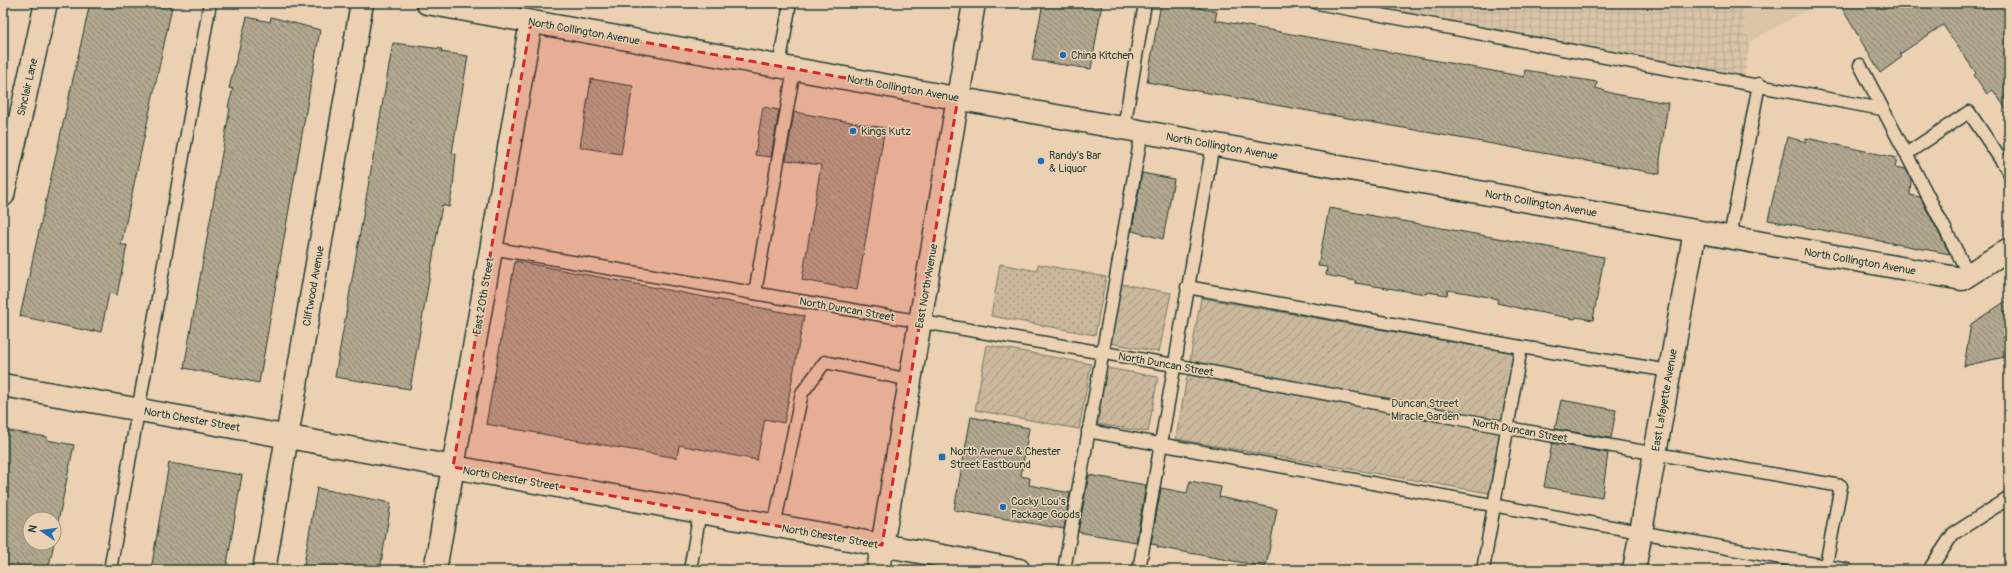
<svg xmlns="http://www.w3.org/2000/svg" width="2012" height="573" font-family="Pangolin,sans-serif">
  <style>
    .built { fill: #dac4a8 }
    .industrial { fill: url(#industrial-grid) }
    .park { fill: url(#park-dots); stroke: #747a68 }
    .garden { fill: url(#garden-furrows); stroke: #747a68 }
    .building { fill: url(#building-back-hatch); stroke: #1f3d34 }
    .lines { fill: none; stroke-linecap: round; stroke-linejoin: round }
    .lane-casing { stroke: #1f3d34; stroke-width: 15 }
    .street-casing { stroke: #1f3d34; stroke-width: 25 }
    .secondary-casing { stroke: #1f3d34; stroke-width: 25 }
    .primary-casing { stroke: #1f3d34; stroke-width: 25 }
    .lane { stroke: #ebd0b2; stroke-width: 12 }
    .street { stroke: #ebd0b2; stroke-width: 22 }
    .secondary { stroke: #ebd0b2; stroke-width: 22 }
    .primary { stroke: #ebd0b2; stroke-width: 22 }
    .marked { fill: #d62828; fill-opacity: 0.2; stroke: #d62828; stroke-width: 3; stroke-dasharray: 8 5; stroke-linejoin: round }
    .poi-dot { fill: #1f6fb2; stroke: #ebd0b2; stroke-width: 1.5 }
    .labels { text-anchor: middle; stroke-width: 3; stroke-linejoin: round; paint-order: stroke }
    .street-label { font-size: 11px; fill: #1f3d34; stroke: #ebd0b2 }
    .poi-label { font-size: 11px; fill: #1f3d34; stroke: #ebd0b2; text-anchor: start }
    .park-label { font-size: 11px; fill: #30493e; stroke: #ebd0b2 }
  </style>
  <defs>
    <pattern id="industrial-grid" width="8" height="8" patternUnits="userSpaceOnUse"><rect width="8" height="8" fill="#dac4a8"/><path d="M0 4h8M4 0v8" fill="none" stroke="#bba991"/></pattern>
    <pattern id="park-dots" width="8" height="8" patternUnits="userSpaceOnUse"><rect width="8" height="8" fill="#cab89d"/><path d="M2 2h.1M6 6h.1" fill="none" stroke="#a39781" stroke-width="1.8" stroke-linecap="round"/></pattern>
    <pattern id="garden-furrows" width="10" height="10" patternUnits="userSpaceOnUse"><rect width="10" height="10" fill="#cab89d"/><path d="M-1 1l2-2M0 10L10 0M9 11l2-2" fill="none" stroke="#a39781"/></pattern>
    <pattern id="building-back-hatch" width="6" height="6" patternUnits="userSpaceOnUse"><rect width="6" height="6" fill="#b2a78f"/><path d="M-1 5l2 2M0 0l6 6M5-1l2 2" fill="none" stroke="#908976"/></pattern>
  </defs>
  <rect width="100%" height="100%" fill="#ebd0b2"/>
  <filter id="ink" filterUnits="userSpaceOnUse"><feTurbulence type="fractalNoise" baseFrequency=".025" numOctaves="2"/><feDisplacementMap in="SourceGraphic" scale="8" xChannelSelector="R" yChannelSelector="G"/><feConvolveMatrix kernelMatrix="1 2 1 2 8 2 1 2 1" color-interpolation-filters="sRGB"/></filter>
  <g filter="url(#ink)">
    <path class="built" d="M1740,3H1819L1749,42Z"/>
    <path class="industrial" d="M1317,3H1740L1749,42L1746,67L1743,81Z"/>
    <path class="park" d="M1000,264L1037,271L1038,264L1106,277L1095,335L991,316Z"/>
    <g class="garden">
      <path d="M1122,284L1171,293L1159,352L1110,343Z"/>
      <path d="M1201,298L1514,353L1489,493L1176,439Z"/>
      <path d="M987,345L1091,364L1079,429L975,410Z"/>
      <path d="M1107,368L1158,377L1148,432L1097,424Z"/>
    </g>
    <g class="building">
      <path d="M90,3H152L172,7L121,245H127L117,295L109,293L101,332L93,330V332L20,316Z"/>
      <path d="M1043,3H1102L1091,69L1032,60Z"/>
      <path d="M1161,3H1200L1199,8L1217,12L1215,20L1509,74L1524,77L1525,70L1597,82L1596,88L1614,94L1668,103L1660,160V174L1147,82Z"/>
      <path d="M1839,3H2009V113L1993,90L1987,94L1974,75L1976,73L1943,25L1900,54L1902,57L1880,73Z"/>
      <path d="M247,17L270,22L271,17L320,30L259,383L184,368L230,108L228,107L233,89L229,88Z"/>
      <path d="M393,43L442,49L441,52L468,56L452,153L456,154L453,187L449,207L442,205L410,389L335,377Z"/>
      <path d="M591,79L633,86L621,154L580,147Z"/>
      <path d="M763,107L779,110L771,157L755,155Z"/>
      <path d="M794,112L885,128L857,290L802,280L821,165L786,160Z"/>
      <path d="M1787,137L1806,142V138L1897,158L1895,167L1906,169L1911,179L1910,195L1920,197L1950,254L1768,220Z"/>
      <path d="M1142,173L1174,179L1163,239L1132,231Z"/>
      <path d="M1329,208L1604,257L1593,320L1576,317L1575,319L1527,310L1497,303L1498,299L1473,294L1448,290L1447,295L1427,292L1426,294L1355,283L1356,281L1326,275L1327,267L1318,266Z"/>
      <path d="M515,261L804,316L784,423L765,419L757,460L679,445L677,458L486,424Z"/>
      <path d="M2009,299V356L1964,366L1971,324Z"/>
      <path d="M1561,400L1616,410L1611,438L1555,429Z"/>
      <path d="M971,417L1029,428L1021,476L1030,478L1029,485L1070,493L1064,529L954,510Z"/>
      <path d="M3,430L47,437V440L74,445L54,541V519H30V543H54L48,570H3Z"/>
      <path d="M1552,443L1608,453L1602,497L1544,487Z"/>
      <path d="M169,463L242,475L226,570H151Z"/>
      <path d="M1089,475L1146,485L1136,542L1078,532Z"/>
      <path d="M1190,481L1221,487L1219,497L1277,509L1266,567L1157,547L1158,545L1151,544L1161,488L1187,493Z"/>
      <path d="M317,488L391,503L380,570H303Z"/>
    </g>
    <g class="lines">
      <g class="lane-casing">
        <g id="lane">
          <path d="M1317,3L1882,109"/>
          <path d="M1860,65L1969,275"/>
          <path d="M779,66L790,3"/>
          <path d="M1124,128L1145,3"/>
          <path d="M1906,154L1969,112L2009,172"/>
          <path d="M1730,237L1759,84"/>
          <path d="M491,248L1174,365L1508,428L1841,486L1825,570"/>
          <path d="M1187,287L1521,347L1670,371"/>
          <path d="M755,293L794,69"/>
          <path d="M1088,431L1847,570"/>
          <path d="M774,526L802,393L825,362L910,380"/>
          <path d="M110,570L210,3"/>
          <path d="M690,570L700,512"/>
          <path d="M1064,570L1142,131"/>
          <path d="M1139,570L1213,144"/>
          <path d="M1483,570L1521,347"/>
          <path d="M1929,570L1953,534L2009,498"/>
        </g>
      </g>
      <g class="street-casing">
        <g id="street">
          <path d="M427,3L1962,279L2009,249"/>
          <path d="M3,385L1019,570"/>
          <path d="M264,570L362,3"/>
          <path d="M435,570L531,22"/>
          <path d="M1634,570L1695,231"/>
        </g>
      </g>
      <g class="secondary-casing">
        <path id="secondary" d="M3,195L46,3"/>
      </g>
      <g class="primary-casing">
        <path id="primary" d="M878,570L974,3"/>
      </g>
      <use href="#lane" class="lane"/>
      <use href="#street" class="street"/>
      <use href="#secondary" class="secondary"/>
      <use href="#primary" class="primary"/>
    </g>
  </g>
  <path class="marked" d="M531,22L958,98L882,545L453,467Z"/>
  <g class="poi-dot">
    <circle cx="1063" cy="55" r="4"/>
    <circle cx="853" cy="131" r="4"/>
    <circle cx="1041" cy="161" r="4"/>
    <rect x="938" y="453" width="8" height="8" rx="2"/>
    <circle cx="1003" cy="507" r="4"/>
  </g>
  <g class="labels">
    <g class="street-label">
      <text transform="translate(584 31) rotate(10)" y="4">North Collington Avenue</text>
      <text transform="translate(27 87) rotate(-77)" y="4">Sinclair Lane</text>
      <text transform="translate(903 88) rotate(10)" y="4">North Collington Avenue</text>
      <text transform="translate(1222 146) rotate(10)" y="4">North Collington Avenue</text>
      <text transform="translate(1541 203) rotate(10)" y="4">North Collington Avenue</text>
      <text transform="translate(1860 261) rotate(10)" y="4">North Collington Avenue</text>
      <text transform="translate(313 286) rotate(-80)" y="4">Cliftwood Avenue</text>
      <text transform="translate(926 286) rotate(-80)" y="4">East North Avenue</text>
      <text transform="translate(483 296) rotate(-80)" y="4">East 20th Street</text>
      <text transform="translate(847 309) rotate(10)" y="4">North Duncan Street</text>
      <text transform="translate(1166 364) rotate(10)" y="4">North Duncan Street</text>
      <text transform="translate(1664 400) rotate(-80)" y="4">East Lafayette Avenue</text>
      <text transform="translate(192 419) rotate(10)" y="4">North Chester Street</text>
      <text transform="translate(1520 430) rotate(10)" y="4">North Duncan Street</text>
      <text transform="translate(511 478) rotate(10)" y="4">North Chester Street</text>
      <text transform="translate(830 536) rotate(10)" y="4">North Chester Street</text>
    </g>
    <g class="poi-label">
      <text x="1071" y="59">China Kitchen</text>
      <text x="861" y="135">Kings Kutz</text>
      <text x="1049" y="159">Randy’s Bar<tspan x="1049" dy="13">&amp; Liquor</tspan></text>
      <text x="950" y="455">North Avenue &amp; Chester<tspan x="950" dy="13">Street Eastbound</tspan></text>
      <text x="1011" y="505">Cocky Lou’s<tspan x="1011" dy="13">Package Goods</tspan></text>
    </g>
    <g class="park-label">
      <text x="1425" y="407">Duncan Street<tspan x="1425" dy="13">Miracle Garden</tspan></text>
    </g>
  </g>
  <rect width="2012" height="573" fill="none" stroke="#ebd0b2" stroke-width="16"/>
  <rect x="8" y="8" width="1996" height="557" fill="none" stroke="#1f3d34" stroke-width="1.5" filter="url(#ink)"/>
  <g transform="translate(42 531) rotate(283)"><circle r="19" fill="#ebd0b2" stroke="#999580"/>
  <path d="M0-3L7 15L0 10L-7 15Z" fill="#1f6fb2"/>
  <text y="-6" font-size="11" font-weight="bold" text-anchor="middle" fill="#1f3d34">N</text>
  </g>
</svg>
